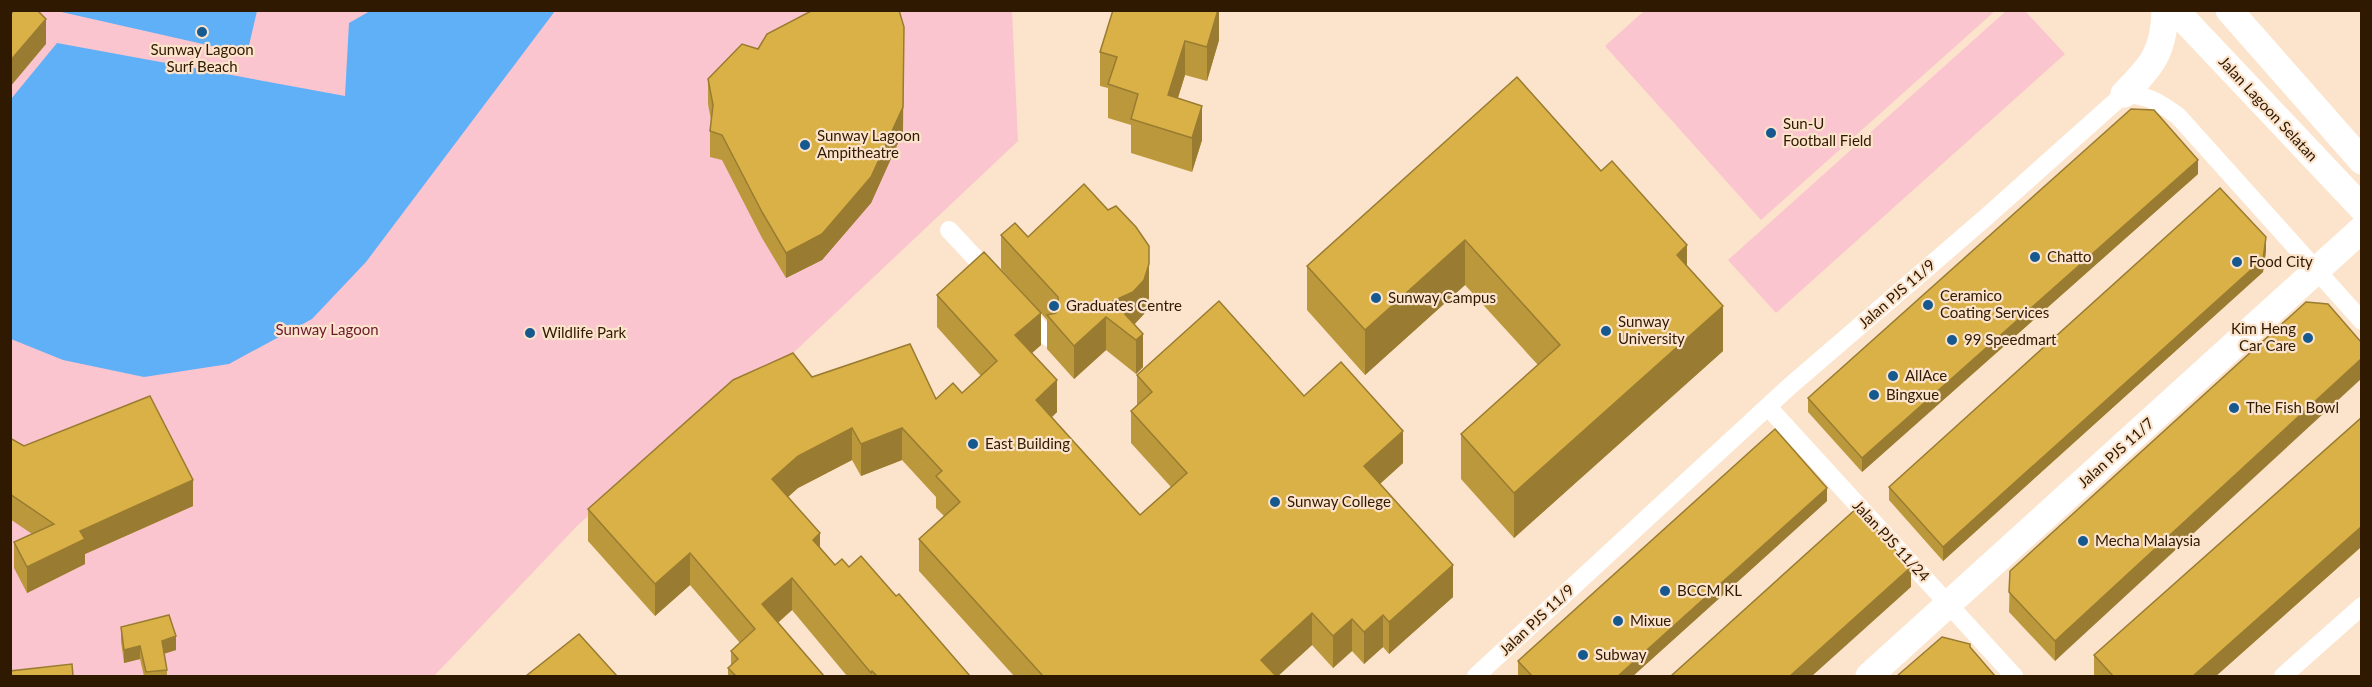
<svg xmlns="http://www.w3.org/2000/svg" width="2372" height="687" font-family="Lato,sans-serif">
  <style>
    .green { fill: #fac5ce }
    .water { fill: #60b0f8 }
    .lines { fill: none; stroke-linecap: round; stroke-linejoin: round }
    .street { stroke: #fff; stroke-width: 18 }
    .secondary { stroke: #fff; stroke-width: 27 }
    .wall { fill: #bb983c }
    .shaded-wall { fill: #997c31 }
    .building { fill: #dab146; stroke: #997c31; stroke-width: 1.5 }
    .poi-dot { fill: #15598e; stroke: #fce3cb; stroke-width: 2 }
    .labels { text-anchor: middle; stroke-width: 4.5; stroke-linejoin: round; paint-order: stroke }
    .poi-label { font-size: 15px; fill: #2f1900; stroke: #fce3cb; text-anchor: start }
    .street-label { font-size: 15px; fill: #2f1900; stroke: #fce3cb }
    .park-label { font-size: 15px; fill: #6b1831; stroke: #fce3cb }
  </style>
  <rect width="100%" height="100%" fill="#fce3cb"/>
  <g class="green">
    <path d="M10,11H1012L1018,141L773,372L722,394L577,526L434,676H11Z"/>
    <path d="M1644,11V10L1995,11L1761,220L1605,46Z"/>
    <path d="M2006,11H2025L2065,54L1776,313L1728,260Z"/>
  </g>
  <g class="water">
    <path d="M57,11H257L247,54Z"/>
    <path d="M370,11H555L366,262L312,319L229,364L144,377L63,360L11,339V99L57,43L345,96L349,23Z"/>
  </g>
  <g class="lines">
    <g class="street">
      <path d="M949,230L993,277"/>
      <path d="M1024,311L1049,338"/>
      <path d="M1768,407L2014,676"/>
      <path d="M1476,676L1790,386L1984,219L2124,94C2148,95 2159,102 2178,116L2362,321"/>
      <path d="M2283,676L2362,606"/>
    </g>
    <g class="secondary">
      <path d="M2175,10L2362,208"/>
      <path d="M2229,10L2362,161"/>
      <path d="M2124,94C2152,65 2164,53 2165,10"/>
      <path d="M1869,676L2362,229"/>
    </g>
  </g>
  <g class="wall">
    <path d="M1219,10V40L1207,81L1185,75L1178,98L1202,140L1192,172L1131,153V125L1108,118V88L1100,86V52Z"/>
    <path d="M758,49L903,132L871,203L822,260L786,278L762,238L722,160L710,157V131L711,120L708,104V79Z"/>
    <path d="M1517,77L1687,266L1723,351L1514,538L1461,479V434L1538,365L1465,285L1365,375L1307,310V266Z"/>
    <path d="M2198,174L1862,472L1808,412V398Z"/>
    <path d="M1001,235L1028,237L1149,298L1144,314L1134,324L1143,367L1136,374L1106,350L1074,379L1047,349V320L1001,269Z"/>
    <path d="M2266,251L2263,272L1943,561L1889,500V487Z"/>
    <path d="M937,295L1041,345L1032,353L1057,412L1052,417L1140,515L1171,487L1131,443V411L1137,405V375L1304,396L1403,463L1380,484L1453,597L1389,654L1383,647L1364,664L1352,651L1333,668L1312,645L1278,676H1014L919,571V539L944,516L936,508V497L902,460L861,476L852,460L798,488L788,497L820,547L835,565L849,567L896,596L970,676H847L792,610L778,623L824,676H728V668L731,666V651L740,643L690,585L655,616L588,541V509L812,377L936,399L962,393L981,376L937,327Z"/>
    <path d="M2361,342L2055,661L2009,612L2010,571Z"/>
    <path d="M2361,418V547L2216,676H2095L2094,675V655Z"/>
    <path d="M10,438L24,446L193,506L85,554V564L27,593L14,568V542L32,534L10,519Z"/>
    <path d="M1827,501L1633,676H1519L1518,675V661Z"/>
    <path d="M121,627L176,650L164,654L167,670V676H144L140,659L124,663L121,641Z"/>
  </g>
  <g class="shaded-wall">
    <path d="M1218,10H1219V40L1207,81V47Z"/>
    <path d="M46,19V44L10,87V61Z"/>
    <path d="M904,27L903,132L871,203L822,260L786,278V253Z"/>
    <path d="M1185,41V75L1168,129V95Z"/>
    <path d="M1202,106V140L1192,172V138Z"/>
    <path d="M2198,160V174L1862,472V458Z"/>
    <path d="M2266,237V251L2263,272L1943,561V547Z"/>
    <path d="M1465,240V285L1365,375V330Z"/>
    <path d="M1687,245V290L1677,255Z"/>
    <path d="M1149,264V298L1144,314L1133,326L1113,301Z"/>
    <path d="M1723,306V351L1514,538V493Z"/>
    <path d="M1041,313V345L1015,368V335Z"/>
    <path d="M1106,317V350L1074,379V346Z"/>
    <path d="M1143,334V367L1136,374V340Z"/>
    <path d="M2361,359V379L2055,661V641Z"/>
    <path d="M1057,380V412L1036,432V400Z"/>
    <path d="M852,428V460L798,488L772,511V479L798,456Z"/>
    <path d="M902,428V460L861,476V444Z"/>
    <path d="M1403,431V463L1364,498V466Z"/>
    <path d="M193,480V506L85,554V564L27,593V567L80,531Z"/>
    <path d="M1827,488V501L1633,676H1618Z"/>
    <path d="M2361,527V547L2216,676H2193Z"/>
    <path d="M820,533V566L813,540Z"/>
    <path d="M690,553V585L655,616V584Z"/>
    <path d="M1453,565V597L1389,654V622Z"/>
    <path d="M1911,567V587L1812,676H1790Z"/>
    <path d="M792,578V610L762,636V604Z"/>
    <path d="M1312,613V645L1278,676H1261V660Z"/>
    <path d="M1383,615V647L1364,664V632Z"/>
    <path d="M1352,619V651L1333,668V636Z"/>
    <path d="M176,636V650L162,654V641Z"/>
    <path d="M140,646V659L124,663V650Z"/>
  </g>
  <g class="building">
    <path d="M14,10H37L46,19L10,61V15Z"/>
    <path d="M813,10H899L904,27L903,107L871,177L822,234L786,253L762,212L722,135L710,131L713,105L708,79L742,44L758,49L767,34Z"/>
    <path d="M1113,10H1218L1207,47L1185,41L1168,95L1202,106L1192,138L1131,119L1138,94L1108,84L1117,57L1100,52Z"/>
    <path d="M1517,77L1601,171L1612,161L1687,245L1677,255L1723,306L1514,493L1461,434L1560,345L1465,240L1365,330L1307,266Z"/>
    <path d="M2131,109L2154,110L2198,160L1862,458L1808,398Z"/>
    <path d="M1084,184L1108,210L1116,206L1136,227L1149,246V264L1144,280L1133,292L1113,301L1143,334L1136,340L1106,317L1074,346L1047,315L1056,313L1059,308L1058,297L1001,235L1015,223L1028,237Z"/>
    <path d="M2220,188L2266,237L2263,259L1943,547L1889,487Z"/>
    <path d="M984,252L1041,313L1015,335L1057,380L1036,400L1140,515L1187,473L1131,411L1152,392L1137,375L1219,301L1304,396L1341,362L1403,431L1364,466L1453,565L1389,622L1383,615L1364,632L1352,619L1333,636L1312,613L1261,660L1276,676H1043L919,539L960,502L936,476L942,471L902,428L861,444L852,428L798,456L772,479L820,533L813,540L835,565L842,559L849,567L861,556L896,596L899,594L970,676H877L872,671L871,673L792,578L762,604L824,676H736L728,668L738,659L731,651L755,629L690,553L655,584L588,509L733,380L793,353L812,377L910,344L936,399L953,383L962,393L997,361L937,295Z"/>
    <path d="M2306,302L2328,304L2361,342V359L2055,641L2009,592L2010,571Z"/>
    <path d="M150,396L193,480L80,531L85,539L27,567L14,542L54,524L10,494V438L24,446Z"/>
    <path d="M2361,418V527L2193,676H2113L2094,655Z"/>
    <path d="M1775,429L1827,488L1618,676H1532L1518,661Z"/>
    <path d="M1857,508L1911,567L1790,676H1671Z"/>
    <path d="M169,615L176,636L162,641L167,670L146,672L140,646L124,650L121,627Z"/>
    <path d="M579,634L617,676H526Z"/>
    <path d="M1942,637L1970,644V647L1995,676H1897Z"/>
    <path d="M72,664L73,676H10V671Z"/>
  </g>
  <g class="poi-dot">
    <circle cx="202" cy="32" r="6"/>
    <circle cx="1771" cy="133" r="6"/>
    <circle cx="805" cy="145" r="6"/>
    <circle cx="2035" cy="257" r="6"/>
    <circle cx="2237" cy="262" r="6"/>
    <circle cx="1376" cy="298" r="6"/>
    <circle cx="1928" cy="305" r="6"/>
    <circle cx="1054" cy="306" r="6"/>
    <circle cx="1606" cy="331" r="6"/>
    <circle cx="530" cy="333" r="6"/>
    <circle cx="2308" cy="338" r="6"/>
    <circle cx="1952" cy="340" r="6"/>
    <circle cx="1893" cy="376" r="6"/>
    <circle cx="1874" cy="395" r="6"/>
    <circle cx="2234" cy="408" r="6"/>
    <circle cx="973" cy="444" r="6"/>
    <circle cx="1275" cy="502" r="6"/>
    <circle cx="2083" cy="541" r="6"/>
    <circle cx="1665" cy="591" r="6"/>
    <circle cx="1618" cy="621" r="6"/>
    <circle cx="1583" cy="655" r="6"/>
  </g>
  <g class="labels">
    <g class="poi-label">
      <text x="202" y="55" text-anchor="middle">Sunway Lagoon<tspan x="202" dy="17">Surf Beach</tspan></text>
      <text x="1783" y="129">Sun-U<tspan x="1783" dy="17">Football Field</tspan></text>
      <text x="817" y="141">Sunway Lagoon<tspan x="817" dy="17">Ampitheatre</tspan></text>
      <text x="2047" y="262">Chatto</text>
      <text x="2249" y="267">Food City</text>
      <text x="1940" y="301">Ceramico<tspan x="1940" dy="17">Coating Services</tspan></text>
      <text x="1388" y="303">Sunway Campus</text>
      <text x="1066" y="311">Graduates Centre</text>
      <text x="1618" y="327">Sunway<tspan x="1618" dy="17">University</tspan></text>
      <text x="2296" y="334" text-anchor="end">Kim Heng<tspan x="2296" dy="17">Car Care</tspan></text>
      <text x="542" y="338">Wildlife Park</text>
      <text x="1964" y="345">99 Speedmart</text>
      <text x="1905" y="381">AllAce</text>
      <text x="1886" y="400">Bingxue</text>
      <text x="2246" y="413">The Fish Bowl</text>
      <text x="985" y="449">East Building</text>
      <text x="1287" y="507">Sunway College</text>
      <text x="2095" y="546">Mecha Malaysia</text>
      <text x="1677" y="596">BCCM KL</text>
      <text x="1630" y="626">Mixue</text>
      <text x="1595" y="660">Subway</text>
    </g>
    <g class="street-label">
      <text transform="translate(2268 109) rotate(47)" y="5">Jalan Lagoon Selatan</text>
      <text transform="translate(1897 294) rotate(-41)" y="5">Jalan PJS 11/9</text>
      <text transform="translate(2116 453) rotate(-42)" y="5">Jalan PJS 11/7</text>
      <text transform="translate(1891 541) rotate(47)" y="5">Jalan PJS 11/24</text>
      <text transform="translate(1537 620) rotate(-43)" y="5">Jalan PJS 11/9</text>
    </g>
    <g class="park-label">
      <text x="327" y="335">Sunway Lagoon</text>
    </g>
  </g>
  <rect width="2372" height="687" fill="none" stroke="#2f1900" stroke-width="24"/>
</svg>
